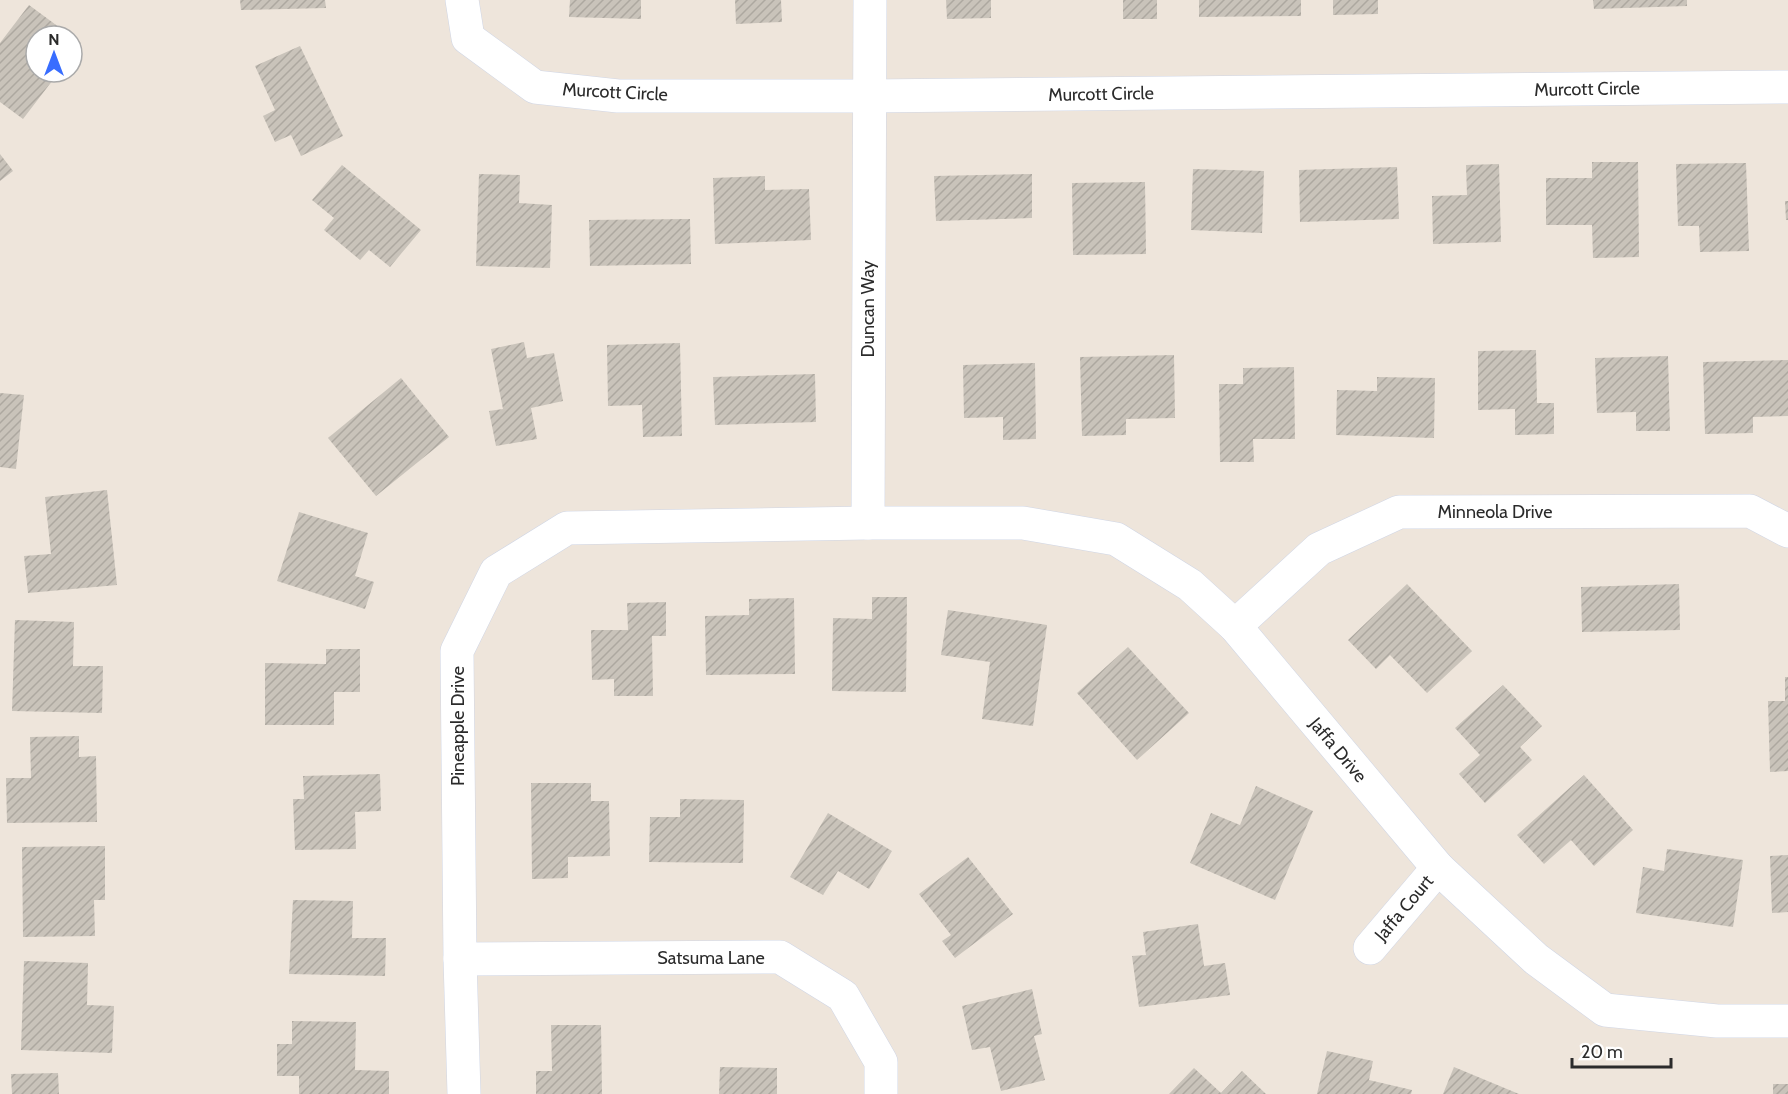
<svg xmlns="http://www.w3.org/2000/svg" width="1788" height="1094" font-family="Cabin,sans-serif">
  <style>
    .building { fill: url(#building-hatch) }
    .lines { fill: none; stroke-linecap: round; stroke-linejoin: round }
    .minor-casing { stroke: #d0d6e5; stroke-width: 34 }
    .minor { stroke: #fff; stroke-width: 33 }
    .labels { text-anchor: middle; stroke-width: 5; stroke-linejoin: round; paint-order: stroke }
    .street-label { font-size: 18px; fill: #2b2b2b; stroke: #fff }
  </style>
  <defs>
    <pattern id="building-hatch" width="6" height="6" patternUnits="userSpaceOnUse" patternTransform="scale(1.5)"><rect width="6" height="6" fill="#c9c3ba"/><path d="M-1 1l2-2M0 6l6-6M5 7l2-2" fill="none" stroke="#ada8a0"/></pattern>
  </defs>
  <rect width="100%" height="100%" fill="#eee5db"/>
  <g class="building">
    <path d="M240,0H325L326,8L241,10Z"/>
    <path d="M570,0H641V19L569,17Z"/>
    <path d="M735,0H781L782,22L736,24Z"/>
    <path d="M946,0H991V18L947,19Z"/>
    <rect x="1123" y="0" width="34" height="19"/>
    <path d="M1199,0H1301V16L1199,17Z"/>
    <path d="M1333,0H1378V14L1333,15Z"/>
    <path d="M1593,0H1687V6L1594,9Z"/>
    <path d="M29,5L71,36H36V72H59L23,119L0,102V43Z"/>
    <path d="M72,37L81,43L72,55Z"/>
    <path d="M300,46L343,136L301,156L291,135L275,142L263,116L275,110L255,66Z"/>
    <path d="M0,154L13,171L0,181Z"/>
    <path d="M1592,162H1638L1639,257L1593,258L1592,225H1546V178H1592Z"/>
    <path d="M1746,163L1749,251L1700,252L1699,226H1678L1676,164Z"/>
    <path d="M1499,164L1501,242L1433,244L1432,196L1467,195L1466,165Z"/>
    <path d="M342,165L421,230L390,267L369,250L360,260L324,230L334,218L312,200Z"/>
    <path d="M1397,167L1399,219L1300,222L1299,170Z"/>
    <path d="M1193,169L1264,171L1262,233L1191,230Z"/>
    <path d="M479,174L520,175L519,203L552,205L550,268L476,266Z"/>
    <path d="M1032,174V218L936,221L934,176Z"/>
    <path d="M765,176V190L809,189L811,240L715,244L713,178Z"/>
    <path d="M1145,182L1146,254L1073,255L1072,183Z"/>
    <path d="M1785,201H1788V220H1786Z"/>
    <path d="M690,219L691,264L590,266L589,220Z"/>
    <path d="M524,342L527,358L554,353L563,401L531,408L537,439L496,446L489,411L503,409L491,349Z"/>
    <path d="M680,343L682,436L643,437L642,405L608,406L607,345Z"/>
    <path d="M1536,350L1537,403H1554V434L1515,435V409L1478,410V351Z"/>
    <path d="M1174,355L1175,418L1126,419V435L1082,436L1080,357Z"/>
    <path d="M1668,356L1670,431H1636V412L1597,413L1595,358Z"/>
    <path d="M1788,360V416L1753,417V433L1705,434L1703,362Z"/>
    <path d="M1035,363L1036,439L1003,440V417L964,418L963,365Z"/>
    <path d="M1294,367L1295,439H1253L1254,462H1220L1219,384H1243V368Z"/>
    <path d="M815,374L816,422L715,425L713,377Z"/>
    <path d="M1377,377L1435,378L1434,438L1336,435L1337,390L1377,391Z"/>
    <path d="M401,378L449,437L376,496L328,438Z"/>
    <path d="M0,393L24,395L16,469L0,467Z"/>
    <path d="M107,490L117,585L28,593L24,556L51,554L45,497Z"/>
    <path d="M299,512L368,533L355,576L374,582L365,609L277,581Z"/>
    <path d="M1407,584L1472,651L1427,693L1390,655L1376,669L1348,640Z"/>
    <path d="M1679,584L1680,630L1582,632L1581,587Z"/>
    <path d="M872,597H907L906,692L832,691L833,618L872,619Z"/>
    <path d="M794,598L795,674L706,675L705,616L749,615V599Z"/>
    <path d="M666,602V636H652L653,696H614V679L592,680L591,630H628L627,603Z"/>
    <path d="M948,610L1047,625L1033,726L982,719L990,662L941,655Z"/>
    <path d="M15,620L74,622L73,666H103L102,713L12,711Z"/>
    <path d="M1128,647L1189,713L1137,760L1077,693Z"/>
    <path d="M326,649H360V692H334V725H265V663L326,664Z"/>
    <path d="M1785,677H1788V771L1770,772L1768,701H1785Z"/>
    <path d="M1503,685L1542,726L1520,747L1532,760L1485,803L1459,774L1480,755L1455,728Z"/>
    <path d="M79,736V757L96,756L97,822L7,823L6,778H31L30,737Z"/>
    <path d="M380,774L381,811L355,812L356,849L295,850L293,799H304L303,776Z"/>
    <path d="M1584,775L1633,830L1594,866L1571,840L1544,864L1517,835Z"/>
    <path d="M531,783H591V801H609L610,856L568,857V878L532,879Z"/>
    <path d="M1256,786L1313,811L1275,900L1190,863L1211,813L1240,825Z"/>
    <path d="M680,799L744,800L743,863L649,862L650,817H680Z"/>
    <path d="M828,813L892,851L869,889L838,871L823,895L790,877Z"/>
    <path d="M105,846V900H94L95,936L23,937L22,847Z"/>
    <path d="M1667,849L1743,860L1733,927L1636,913L1643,867L1664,871Z"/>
    <path d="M1788,855V912L1772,913L1770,856Z"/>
    <path d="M968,857L1013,914L955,958L942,941L951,935L919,894Z"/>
    <path d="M293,900L353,901L352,938H386L385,976L289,974Z"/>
    <path d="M1198,924L1204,966L1225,963L1230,995L1139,1007L1132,956L1146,955L1143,932Z"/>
    <path d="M24,961L88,963L87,1005L114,1006L112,1053L21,1050Z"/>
    <path d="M1032,989L1042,1034L1034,1036L1045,1080L1001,1091L990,1047L972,1050L962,1006Z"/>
    <path d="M292,1021L356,1022L355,1070L389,1071V1094H299V1076H277V1044H292Z"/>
    <path d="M551,1025H601L602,1094H536V1071H552Z"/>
    <path d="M1327,1051L1373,1061L1369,1080L1412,1090L1411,1094H1317Z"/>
    <path d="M720,1067L777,1068V1094H719Z"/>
    <path d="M1454,1067L1519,1094H1443Z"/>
    <path d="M1194,1068L1221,1093L1242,1071L1266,1094H1169Z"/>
    <path d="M58,1073L59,1094H12L11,1074Z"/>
    <rect x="1773" y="1084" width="15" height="10"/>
  </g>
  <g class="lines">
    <g class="minor-casing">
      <g id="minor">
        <path d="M462,0L468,38L535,87L618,96H868L1788,87"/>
        <path d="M868,523L870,0"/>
        <path d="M1235,626L1319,549L1399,512L1750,511L1788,531"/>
        <path d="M1370,948L1438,868"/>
        <path d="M460,959L780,957L843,996L881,1062V1094"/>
        <path d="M464,1094L460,959L457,651L496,572L567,528L868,523H1023L1116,539L1190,585L1235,626L1438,868L1536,959L1605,1010L1717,1021H1788"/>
      </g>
    </g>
    <use href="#minor" class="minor"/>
  </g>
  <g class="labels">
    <g class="street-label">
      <text transform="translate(1587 89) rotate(-1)" y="6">Murcott Circle</text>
      <text transform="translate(615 92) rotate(3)" y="6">Murcott Circle</text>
      <text transform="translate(1101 94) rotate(-1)" y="6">Murcott Circle</text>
      <text transform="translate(868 309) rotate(-90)" y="6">Duncan Way</text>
      <text x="1495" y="518">Minneola Drive</text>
      <text transform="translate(458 726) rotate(-90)" y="6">Pineapple Drive</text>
      <text transform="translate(1338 750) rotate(50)" y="6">Jaffa Drive</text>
      <text transform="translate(1404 908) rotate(-50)" y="6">Jaffa Court</text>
      <text x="711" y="964">Satsuma Lane</text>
    </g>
  </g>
  <g transform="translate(54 54)"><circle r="28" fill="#ffffff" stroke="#aaaaaa" stroke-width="1.5"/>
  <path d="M0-4.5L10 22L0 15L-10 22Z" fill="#386dff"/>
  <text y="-9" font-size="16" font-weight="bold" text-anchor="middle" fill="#2b2b2b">N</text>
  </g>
  <path d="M1572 1058v9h99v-9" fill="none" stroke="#2b2b2b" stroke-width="3"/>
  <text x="1581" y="1058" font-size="18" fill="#2b2b2b" stroke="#ffffff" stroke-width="4.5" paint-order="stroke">20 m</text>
</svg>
